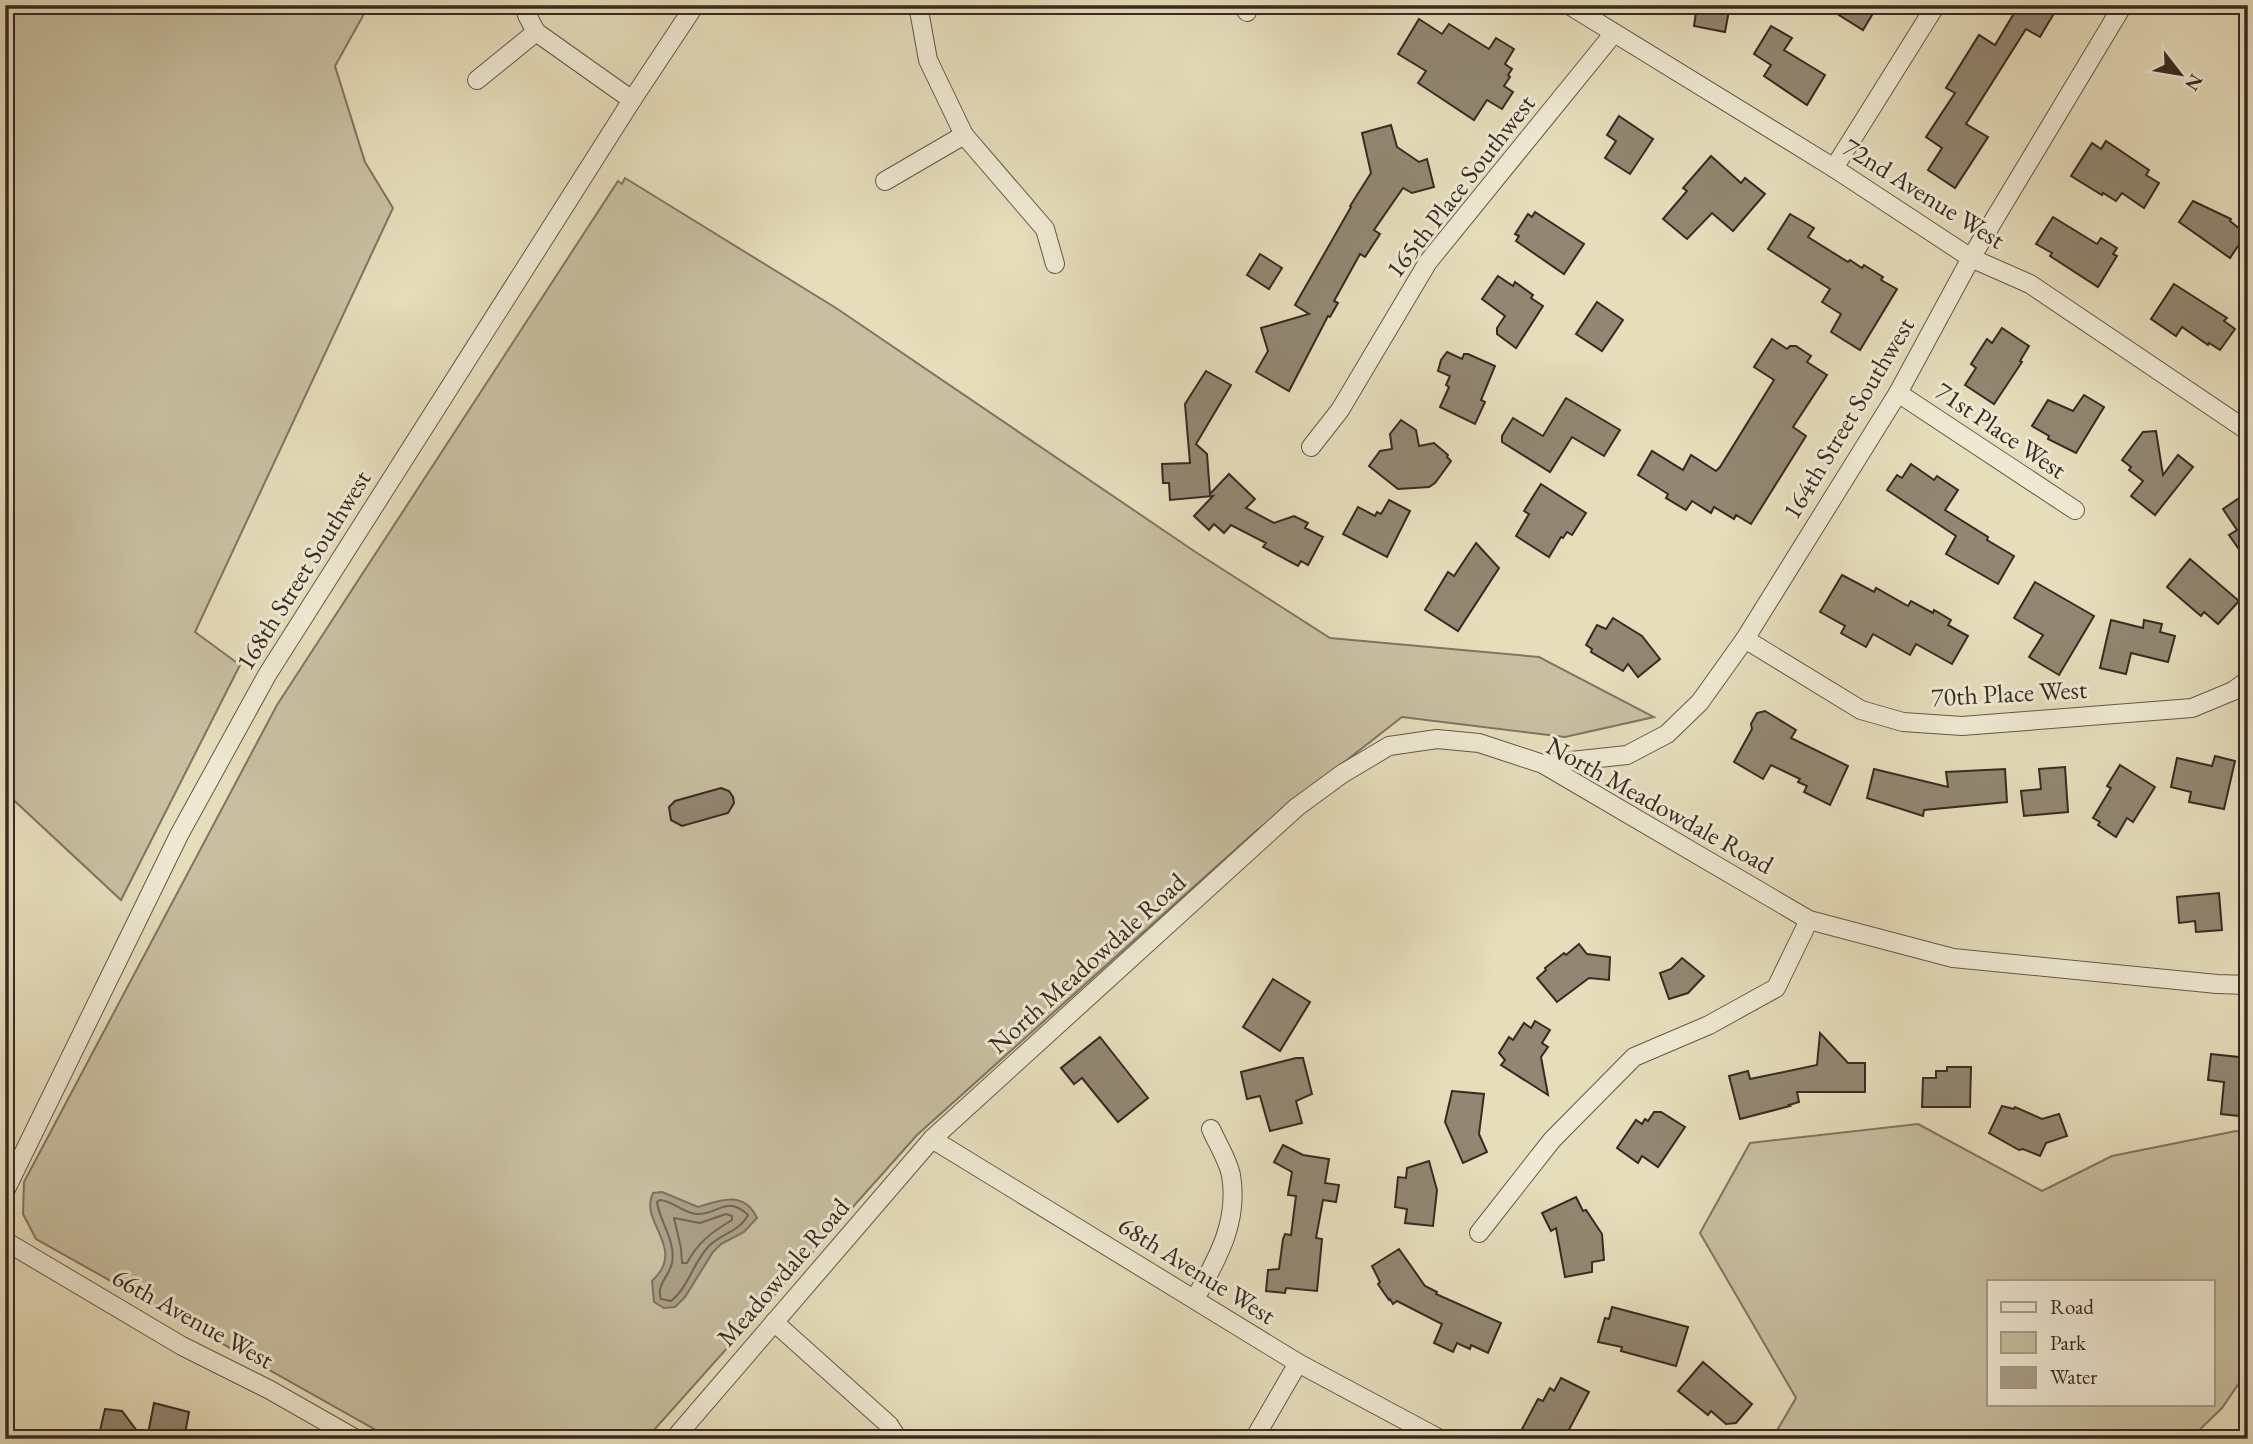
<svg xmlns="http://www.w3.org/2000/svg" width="2253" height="1444" font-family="'EB Garamond',serif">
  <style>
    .green { fill: #c8bfa1; stroke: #807462; stroke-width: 2; fill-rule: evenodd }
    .water { fill: #aba087; stroke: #7d715f; stroke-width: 2 }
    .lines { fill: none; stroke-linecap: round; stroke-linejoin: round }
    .shore { stroke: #726554; stroke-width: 2 }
    .building { fill: #928772; stroke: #382a22; stroke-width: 2 }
    .street-casing { stroke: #645748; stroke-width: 20 }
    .street { stroke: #efe9d3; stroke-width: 18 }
    .labels { text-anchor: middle; stroke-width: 6; stroke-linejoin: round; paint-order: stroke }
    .street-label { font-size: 26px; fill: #382a22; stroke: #efe9d3 }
  </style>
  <rect width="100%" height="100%" fill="#e6ddbb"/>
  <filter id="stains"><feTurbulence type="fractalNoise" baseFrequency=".00286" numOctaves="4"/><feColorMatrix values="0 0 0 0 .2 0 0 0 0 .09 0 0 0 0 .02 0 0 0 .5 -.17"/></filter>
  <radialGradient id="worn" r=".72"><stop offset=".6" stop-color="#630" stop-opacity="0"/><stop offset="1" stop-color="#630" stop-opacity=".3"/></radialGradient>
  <g class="green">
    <path d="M5,5H369L335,66L365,162L393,208L195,632L240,665L121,900L5,792Z"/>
    <path d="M625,178L836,308L1194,551L1330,638L1539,657L1654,717L1565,737L1402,717L1256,831L917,1135L646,1439H392L36,1239L23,1214L24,1182L277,705L618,181L622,184Z"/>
    <path d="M1918,1124L2042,1191L2112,1156L2236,1131L2248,1133V1370L2222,1408L2190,1439H1772L1796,1398L1700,1233L1750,1143ZM1989,1281H2213V1404H1989Z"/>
  </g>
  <path class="water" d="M662,1192L698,1207C720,1200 744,1190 757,1218L744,1232L721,1244L713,1252L685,1297L675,1307L664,1308L654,1302L652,1281C688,1248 638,1222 653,1193Z"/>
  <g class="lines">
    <g class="shore">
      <path d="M660,1200C673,1201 682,1212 696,1214C717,1216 726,1194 748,1215C740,1231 721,1234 709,1246C693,1262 689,1287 671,1301L661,1299C656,1284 669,1277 672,1263C676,1240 660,1223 657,1202Z"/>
      <path d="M726,1214L732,1216V1220C712,1232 698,1242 687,1263H682L681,1248L674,1218L700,1223Z"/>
    </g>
  </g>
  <g class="building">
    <path d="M1697,5H1730L1725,32L1694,26Z"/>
    <path d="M1823,5H1878L1863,30Z"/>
    <path d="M2019,5H2059L2040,37L2026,29L1966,124L1988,137L1955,188L1928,170L1942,148L1926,137L1955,93L1946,88L1979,35L1995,45Z"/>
    <path d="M1419,19L1442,34L1449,24L1489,49L1496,38L1514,49L1505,64L1512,69L1508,75L1510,77L1504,86L1513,92L1502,109L1487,100L1474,120L1418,83L1426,71L1398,54Z"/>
    <path d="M1771,26L1792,38L1784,50L1825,75L1807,105L1764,76L1771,65L1754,54Z"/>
    <path d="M1619,116L1653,139L1630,174L1605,158L1616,141L1607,135Z"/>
    <path d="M1391,125L1397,147L1419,162L1427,159L1434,187L1412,193L1403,188L1374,230L1380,234L1365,257L1360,254L1334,301L1338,303L1330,317L1328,316L1289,391L1256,372L1268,351L1261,328L1309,314L1295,305L1351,207L1350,206L1371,173L1362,133Z"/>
    <path d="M2106,141L2149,170L2146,175L2159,183L2144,208L2122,193L2116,201L2103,193L2102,195L2071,176L2092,143L2101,149Z"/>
    <path d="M1711,156L1741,183L1745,178L1765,194L1733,231L1712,213L1687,239L1663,219L1687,191L1683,188Z"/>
    <path d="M2193,201L2231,219L2230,221L2246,234L2230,258L2179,222Z"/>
    <path d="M1535,212L1584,244L1564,274L1516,241L1519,236L1515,234L1528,214L1532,217Z"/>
    <path d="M1790,214L1814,228L1808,237L1848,262L1850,260L1862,268L1864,265L1883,277L1881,280L1897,289L1860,350L1831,332L1841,314L1822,302L1830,289L1768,249Z"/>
    <path d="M2053,217L2097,244L2101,238L2117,248L2113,254L2117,256L2098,287L2050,256L2052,253L2036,244Z"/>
    <path d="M1260,254L1282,268L1269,289L1247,275Z"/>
    <path d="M1498,276L1513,286L1515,282L1533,295L1531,298L1543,306L1516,348L1497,334V328L1505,316L1482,299Z"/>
    <path d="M2174,284L2227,318L2224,321L2235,329L2220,350L2209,343L2208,345L2182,327L2176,336L2151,319Z"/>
    <path d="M1597,302L1623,320L1602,351L1576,334Z"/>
    <path d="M2002,328L2029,346L2020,361L2022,362L1994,404L1965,385L1976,368L1971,364L1987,339L1992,343Z"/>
    <path d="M1772,339L1787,349L1790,346H1796L1811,356L1807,362L1827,375L1793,427L1806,436L1751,524L1736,515L1734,519L1714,507L1711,513L1692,501L1686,510L1666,498L1668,494L1638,475L1652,451L1683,470L1691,455L1716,471L1720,467L1774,380L1754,367Z"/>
    <path d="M1447,352L1462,359L1464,354H1468L1495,366L1481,400L1485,402L1475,424L1440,407L1449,387L1446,385L1450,376L1438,371L1441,360Z"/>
    <path d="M1206,371L1231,385L1196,444L1207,454L1210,494L1229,474L1255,499L1246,508L1274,523L1294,516L1308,523L1305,528L1323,537L1308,565L1301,561L1298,566L1263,547L1266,543L1231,525L1224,533L1214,524L1209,530L1194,516L1213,496L1170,500L1169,483H1163L1162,464L1190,463L1185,404Z"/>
    <path d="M2084,395L2104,407L2076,453L2048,439L2049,436L2032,426L2048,400L2073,411Z"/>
    <path d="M1566,398L1620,430L1604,456L1572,437L1550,472L1502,442V436L1513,418L1543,436Z"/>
    <path d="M1401,420L1416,430L1419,446L1434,443L1448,455L1447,457L1451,461L1435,483L1429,487L1398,489L1369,466L1380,451L1392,449L1390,434Z"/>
    <path d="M2156,431L2163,475L2178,455L2193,467L2155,515L2131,496L2143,481L2129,470L2131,467L2122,460L2143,432Z"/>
    <path d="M1911,464L1934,480L1937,476L1958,490L1945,510L1988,537L1987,540L2014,556L1998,584L1946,554L1956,536L1887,490L1897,475L1902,478Z"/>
    <path d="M1541,484L1586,513L1572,535L1567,532L1563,538L1561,537L1549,557L1516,536L1529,514L1524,511Z"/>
    <path d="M2248,492V562L2229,535L2237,530L2223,509Z"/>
    <path d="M1389,500L1410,511L1387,557L1343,534L1358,507L1375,516L1377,512L1381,514Z"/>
    <path d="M1476,543L1499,568L1458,631L1425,610L1448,572L1454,576Z"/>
    <path d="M2190,559L2239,601L2218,624L2204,612L2201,616L2167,587Z"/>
    <path d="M1842,575L1874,592L1876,588L1908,606L1911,601L1933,613L1934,610L1951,620L1948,625L1968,636L1952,664L1916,644L1910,655L1873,634L1866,647L1841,633L1845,626L1820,612Z"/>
    <path d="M2035,582L2094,616L2059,675L2029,657L2043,635L2014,618Z"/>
    <path d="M1613,618L1642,636L1660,659L1638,677L1628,664L1623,671L1591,652L1592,649L1586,645L1597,625L1606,629Z"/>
    <path d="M2111,620L2143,628L2144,620L2162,624L2160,632L2175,636L2168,662L2131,653L2126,674L2100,668Z"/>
    <path d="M1765,711L1796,730L1791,738L1848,766L1830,805L1804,792L1807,786L1798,782L1800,779L1771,765L1763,779L1734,762L1752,729L1751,724L1757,713Z"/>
    <path d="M2215,756L2235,761L2224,809L2189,802L2191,792L2171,787L2177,758L2212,766Z"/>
    <path d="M2120,765L2155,787L2133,822L2127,818L2116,837L2098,825L2100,822L2093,818L2111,788L2107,786Z"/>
    <path d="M2065,767L2068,812L2024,816L2021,791L2041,789L2039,769Z"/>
    <path d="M1874,769L1948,787L1946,772L2005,769L2007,802L1924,810L1923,816L1867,798Z"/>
    <path d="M721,788L729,791L733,797L734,803L728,813L682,826L671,820L669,807L675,801Z"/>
    <path d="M2219,893L2222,930L2196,932L2195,921L2179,923L2177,897Z"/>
    <path d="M1579,944L1587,954L1610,957L1609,980L1589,978L1557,1002L1537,978L1546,970L1545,968L1564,953L1566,955Z"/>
    <path d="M1682,958L1704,976L1688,993L1669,999L1660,973L1671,969Z"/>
    <path d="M1273,979L1310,1002L1280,1051L1243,1027Z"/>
    <path d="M1535,1021L1550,1030L1542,1043L1548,1047L1541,1057L1548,1095L1501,1065L1505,1060L1499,1053L1509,1037L1513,1040L1524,1023L1531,1028Z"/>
    <path d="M1820,1033L1848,1063H1865V1092H1797L1799,1102L1789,1105L1790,1106L1740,1119L1729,1076L1748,1071L1750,1079L1817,1065Z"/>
    <path d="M1100,1037L1148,1098L1118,1122L1082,1078L1074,1084L1061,1068Z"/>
    <path d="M2211,1054L2248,1058V1117L2221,1114L2224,1082L2208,1080Z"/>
    <path d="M1296,1058H1303L1312,1094L1296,1101L1302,1123L1270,1131L1260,1096L1247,1099L1241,1072Z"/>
    <path d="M1947,1067H1971L1970,1107H1922L1923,1078H1936V1071H1947Z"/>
    <path d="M1452,1091L1484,1094L1479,1134L1487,1152L1463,1163L1445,1122Z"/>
    <path d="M2002,1106L2014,1109L2015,1107L2042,1119L2059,1114L2067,1136L2046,1143L2040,1156L2023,1149L2019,1150L1989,1133Z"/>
    <path d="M1654,1112H1661L1685,1127L1658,1167L1642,1156L1638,1163L1617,1148L1636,1120L1642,1124L1645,1119L1648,1121Z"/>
    <path d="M1283,1145L1303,1155L1329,1159L1325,1183L1339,1185L1336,1202L1323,1200L1316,1238L1322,1239L1317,1291L1286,1288L1285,1293L1266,1291L1268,1270L1279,1269L1283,1239L1285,1234L1291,1235L1296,1196L1288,1195L1292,1172L1274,1162Z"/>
    <path d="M1429,1161L1437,1190L1433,1226L1405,1223L1407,1209L1395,1207L1398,1177L1406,1178L1407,1168Z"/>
    <path d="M1576,1197L1583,1211L1586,1210L1602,1234L1604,1260L1592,1262V1272L1565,1277L1556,1228L1551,1231L1542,1213Z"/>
    <path d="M1399,1249L1425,1286L1437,1292L1436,1294L1501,1323L1488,1353L1471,1345L1470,1349L1457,1343L1453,1352L1434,1343L1442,1324L1397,1301L1393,1304L1390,1299L1389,1300L1378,1284L1380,1282L1372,1266Z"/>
    <path d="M1612,1307L1688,1327L1676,1366L1621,1351L1622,1347L1598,1342L1605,1318L1609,1319Z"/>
    <path d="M1703,1362L1752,1404L1736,1423L1726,1424L1711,1411L1708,1415L1678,1391Z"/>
    <path d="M1561,1378L1589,1392L1564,1439H1541L1522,1429L1538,1399L1543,1401L1550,1388L1554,1391Z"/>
    <path d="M154,1403L189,1412L184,1439H147Z"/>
    <path d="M105,1409L122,1411L143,1439H98Z"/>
  </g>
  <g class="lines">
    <g class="street-casing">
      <g id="street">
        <path d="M525,5L527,15L536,32L632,100"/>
        <path d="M918,5L928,60L964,135L1045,229L1055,264"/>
        <path d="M1242,5L1247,12"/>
        <path d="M1569,5L1834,168L1971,258L2030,284L2248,431"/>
        <path d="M477,80L536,32"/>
        <path d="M1834,168L1936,5"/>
        <path d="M885,181L964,135"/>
        <path d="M1898,393L2075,510"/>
        <path d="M1311,447L1340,410L1428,262L1614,33"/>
        <path d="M1745,639L1861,710L1903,722L1962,726L2192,708L2233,691L2248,680"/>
        <path d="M1543,764L1627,755L1667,734L1700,702L1745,639L1898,393L1971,258L2123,5"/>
        <path d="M932,1139L1298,1363L1440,1439"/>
        <path d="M5,1191L179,835L267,675L632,100L695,5"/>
        <path d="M1479,1233L1552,1140L1634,1057L1709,1025L1776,988L1809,920"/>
        <path d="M5,1241L182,1346L270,1390L356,1439"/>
        <path d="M1195,1299C1217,1259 1239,1223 1231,1175C1228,1160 1217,1143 1211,1129"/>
        <path d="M774,1322L889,1425L898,1439"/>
        <path d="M674,1439L932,1139L1297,807L1342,774L1389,746L1437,739L1479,743L1543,764L1809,920L1953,958L2217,984L2248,985"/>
        <path d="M1254,1439L1298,1363"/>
      </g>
    </g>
    <use href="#street" class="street"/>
  </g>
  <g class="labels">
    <g class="street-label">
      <text transform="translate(1460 186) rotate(-52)" y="9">165th Place Southwest</text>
      <text transform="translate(1924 193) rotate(32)" y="9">72nd Avenue West</text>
      <text transform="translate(1848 418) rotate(-59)" y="9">164th Street Southwest</text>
      <text transform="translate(2001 430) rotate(34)" y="9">71st Place West</text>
      <text transform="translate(303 570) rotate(-58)" y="9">168th Street Southwest</text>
      <text transform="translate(2009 693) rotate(-3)" y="9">70th Place West</text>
      <text transform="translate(1660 805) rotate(29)" y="9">North Meadowdale Road</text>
      <text transform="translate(1087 963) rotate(-42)" y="9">North Meadowdale Road</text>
      <text transform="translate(1197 1270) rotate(32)" y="9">68th Avenue West</text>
      <text transform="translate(783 1272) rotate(-49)" y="9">Meadowdale Road</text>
      <text transform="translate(193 1318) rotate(29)" y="9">66th Avenue West</text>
    </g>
  </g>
  <rect width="2253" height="1444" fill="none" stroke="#e6ddbb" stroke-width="28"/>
  <rect x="7" y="7" width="2239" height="1430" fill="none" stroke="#382a22" stroke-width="3.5"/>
  <rect x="14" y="14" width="2225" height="1416" fill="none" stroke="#382a22" stroke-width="2"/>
  <rect x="1987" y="1280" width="228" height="126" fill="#efe9d3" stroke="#a69d8c" stroke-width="2"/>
  <rect x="2001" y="1302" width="35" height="10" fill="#efe9d3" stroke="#a69d8c" stroke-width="2"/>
  <text x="2050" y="1314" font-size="21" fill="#382a22">Road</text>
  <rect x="2001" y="1332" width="35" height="21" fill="#c8bfa1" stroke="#a69d8c" stroke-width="2"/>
  <text x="2050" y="1350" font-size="21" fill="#382a22">Park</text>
  <rect x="2001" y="1367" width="35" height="21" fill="#aba087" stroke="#a69d8c" stroke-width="2"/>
  <text x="2050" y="1384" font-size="21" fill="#382a22">Water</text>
  <g transform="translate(2180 74) rotate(121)" stroke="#efe9d3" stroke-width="5" paint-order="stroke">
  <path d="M0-5L12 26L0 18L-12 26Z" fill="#382a22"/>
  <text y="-10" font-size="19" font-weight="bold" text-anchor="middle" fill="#382a22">N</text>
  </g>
  <rect width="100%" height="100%" filter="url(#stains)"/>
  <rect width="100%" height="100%" fill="url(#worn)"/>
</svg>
